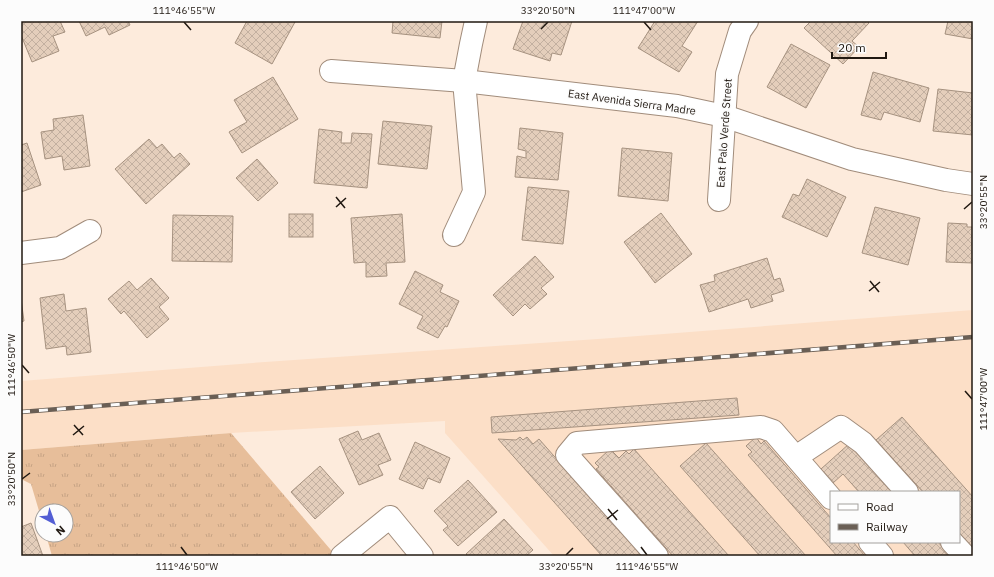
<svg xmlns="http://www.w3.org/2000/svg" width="994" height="577" font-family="'IBM Plex Sans',sans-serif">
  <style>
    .built { fill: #fcdfc7; fill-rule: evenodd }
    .grass { fill: url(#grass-tufts) }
    .building { fill: url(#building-cross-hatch); stroke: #a69280 }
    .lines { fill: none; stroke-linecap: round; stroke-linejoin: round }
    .minor-casing { stroke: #a18c7b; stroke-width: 24 }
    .minor { stroke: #fff; stroke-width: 22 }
    .rail-casing { stroke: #6a5f55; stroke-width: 4.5 }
    .rail { stroke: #fcfcfc; stroke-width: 3; stroke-dasharray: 9; stroke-linecap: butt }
    .ticks { fill: none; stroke: #201811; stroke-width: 1.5 }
    .labels { text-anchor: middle; stroke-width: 3; stroke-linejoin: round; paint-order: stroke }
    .street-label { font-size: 11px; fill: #201811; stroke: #fcfcfc }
    .neatline { fill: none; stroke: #201811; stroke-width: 1.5 }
    .ticks-label { font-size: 10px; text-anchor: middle; fill: #201811 }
  </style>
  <defs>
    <pattern id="grass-tufts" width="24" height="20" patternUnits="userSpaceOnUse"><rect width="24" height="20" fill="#e7be9a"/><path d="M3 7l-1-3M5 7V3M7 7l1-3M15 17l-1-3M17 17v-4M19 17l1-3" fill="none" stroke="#c6a384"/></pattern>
    <pattern id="building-cross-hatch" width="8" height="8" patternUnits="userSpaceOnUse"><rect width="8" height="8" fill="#e4cebb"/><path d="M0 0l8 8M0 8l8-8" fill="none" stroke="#c3b0a0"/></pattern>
  </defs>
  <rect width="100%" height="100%" fill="#fdebdc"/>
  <path class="built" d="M973,310V556H554L445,433V421L231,433L21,450V381L265,362L612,338ZM831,492H959V542H831Z"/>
  <path class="grass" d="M231,433L336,556H52L46,535H66V511H42V521L31,484L21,479V450Z"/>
  <g class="building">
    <path d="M21,21H60L65,32L53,36L59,51L32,62L21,35Z"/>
    <path d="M79,21H128L130,25L109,35L105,27L86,36Z"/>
    <path d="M247,21H293L295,22L272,64L235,43Z"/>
    <path d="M393,21H442L440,38L392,33Z"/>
    <path d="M523,21H572L561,55L552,53L550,61L513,49Z"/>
    <path d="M655,21H698L682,46L692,52L679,72L638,48Z"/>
    <path d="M811,21H867L869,23L852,41L859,47L843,64L804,28Z"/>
    <path d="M948,21H973V39L945,34Z"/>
    <path d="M791,44L830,65L806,108L767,87Z"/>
    <path d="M873,72L929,88L920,122L884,112L881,120L861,115Z"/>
    <path d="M273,77L298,119L242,153L229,132L247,122L234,100Z"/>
    <path d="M938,89L973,93V135L933,131Z"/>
    <path d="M83,115L90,166L64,170L62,156L45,159L41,132L54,130L53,119Z"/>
    <path d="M383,121L432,126L427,169L378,164Z"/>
    <path d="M520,128L563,133L558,180L515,177L517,156L526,158V151L518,149Z"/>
    <path d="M319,129L342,132L341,143H351L352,133L372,134L367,188L314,183Z"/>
    <path d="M149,139L157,148L162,144L174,158L180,153L190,164L146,204L115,169Z"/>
    <path d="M27,143L41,185L21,192V145Z"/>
    <path d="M622,148L672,153L668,201L618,196Z"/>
    <path d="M257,159L278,183L258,201L236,178Z"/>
    <path d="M807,179L846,197L827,237L782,217L793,194L799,196Z"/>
    <path d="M528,187L569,191L563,244L522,240Z"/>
    <path d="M875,207L920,218L908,265L862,253Z"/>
    <path d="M661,213L692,254L655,283L624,242Z"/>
    <rect x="289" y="214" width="24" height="23"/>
    <path d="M402,214L405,262L386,263L387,276L366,277V262L354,263L351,218Z"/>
    <path d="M173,215L233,216L232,262L172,261Z"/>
    <path d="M948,223L967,224V227H973V263L946,262Z"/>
    <path d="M535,256L554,277L541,288L547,294L530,309L525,304L513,316L493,295Z"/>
    <path d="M767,258L774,280L780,278L784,291L771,295L773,301L751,308L748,299L709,312L700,285L715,281L714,275Z"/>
    <path d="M415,271L443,285L440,292L459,301L447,327L445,326L438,338L417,328L423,316L399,304Z"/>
    <path d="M151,278L169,298L159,307L169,319L147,338L124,311L121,314L108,299L129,281L137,290Z"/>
    <path d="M64,294L66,311L86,308L91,352L67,355L66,346L46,349L40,298Z"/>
    <path d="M21,299L24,321L21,322Z"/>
    <path d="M737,398L739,415L492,433L491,417Z"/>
    <path d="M902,417L973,497V549L959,533V492H923L876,440Z"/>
    <path d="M358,431L362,440L379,433L391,460L378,465L383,475L359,485L339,439Z"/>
    <path d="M520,437L523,440L527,437L533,444L539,439L642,556H602L498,439L516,440Z"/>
    <path d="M756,437L761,444L764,441L831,518V542H853L865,556H837L748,455L752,452L746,446Z"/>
    <path d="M415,442L450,458L440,483L428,478L423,489L399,479Z"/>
    <path d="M706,443L806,556H760L680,466Z"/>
    <path d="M850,443L894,492H859L843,474L833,483L821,469Z"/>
    <path d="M610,449L619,458L626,451L629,454L634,449L729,556H673L596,469L599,467L595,463Z"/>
    <path d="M320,466L344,493L315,519L291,492Z"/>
    <path d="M468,480L497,512L458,546L443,530L448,526L434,511Z"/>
    <path d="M504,519L533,550L526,556H468L466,554Z"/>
    <path d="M31,523L43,556H21V527Z"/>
    <path d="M903,542H938L950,556H915Z"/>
  </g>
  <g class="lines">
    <g class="minor-casing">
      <g id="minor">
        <path d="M331,71L464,81L677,106L724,116L852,159L946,180L973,184"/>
        <path d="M719,200L727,74L740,31L747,21"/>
        <path d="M454,235L474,192L464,81L471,44L476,21"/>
        <path d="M21,253L60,248L90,231"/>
        <path d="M796,457L841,427L863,443L907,492"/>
        <path d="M870,542L882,556"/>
        <path d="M952,542L965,556"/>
        <path d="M342,556L390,517L422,556"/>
        <path d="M657,556L567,455L577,443L761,427L773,431L831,498"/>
      </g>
    </g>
    <use href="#minor" class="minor"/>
    <g class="rail-casing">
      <path id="rail" d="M21,412L973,337"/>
    </g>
    <use href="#rail" class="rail"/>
  </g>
  <path class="ticks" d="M184,22L191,30M644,22L651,30M541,29L548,22M336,197L345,208M336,207L346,198M964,209L972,202M870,281L879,292M869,291L880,282M22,365L29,373M965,391L972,399M74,425L83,435M73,435L84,426M22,479L30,473M608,509L617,520M607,519L618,510M181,547L187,555M641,547L647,555M566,555L573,548"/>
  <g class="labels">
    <g class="street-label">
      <text transform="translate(632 102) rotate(8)" y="4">East Avenida Sierra Madre</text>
      <text transform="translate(724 133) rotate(-86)" y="4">East Palo Verde Street</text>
    </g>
  </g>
  <rect width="994" height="577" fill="none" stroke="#fcfcfc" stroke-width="44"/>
  <rect x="830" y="491" width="130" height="52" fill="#fcfcfc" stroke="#a4a19e"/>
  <rect x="838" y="504" width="20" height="6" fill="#ffffff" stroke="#a4a19e"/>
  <text x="866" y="511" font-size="12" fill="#201811">Road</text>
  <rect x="838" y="524" width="20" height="6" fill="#6a5f55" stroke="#a4a19e"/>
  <text x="866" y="531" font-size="12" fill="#201811">Railway</text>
  <g transform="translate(54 523) rotate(139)"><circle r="19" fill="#fcfcfc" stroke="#a4a19e"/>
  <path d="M0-3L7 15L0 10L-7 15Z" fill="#535ed4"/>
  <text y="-6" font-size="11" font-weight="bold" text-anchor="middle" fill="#201811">N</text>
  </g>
  <path d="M832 52v6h54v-6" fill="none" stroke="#201811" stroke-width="2"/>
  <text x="838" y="52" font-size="12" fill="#201811" stroke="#fcfcfc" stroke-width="3" paint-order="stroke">20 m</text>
  <rect x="22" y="22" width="950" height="533" class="neatline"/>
  <g class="ticks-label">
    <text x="184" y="14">111°46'55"W</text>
    <text x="548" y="14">33°20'50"N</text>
    <text x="644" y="14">111°47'00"W</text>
    <text transform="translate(983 202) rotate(-90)" y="4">33°20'55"N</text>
    <text transform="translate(11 365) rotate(-90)" y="4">111°46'50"W</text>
    <text transform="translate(983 399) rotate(-90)" y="4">111°47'00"W</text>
    <text transform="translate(11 479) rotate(-90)" y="4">33°20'50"N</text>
    <text x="187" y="570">111°46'50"W</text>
    <text x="566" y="570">33°20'55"N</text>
    <text x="647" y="570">111°46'55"W</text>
  </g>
</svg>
